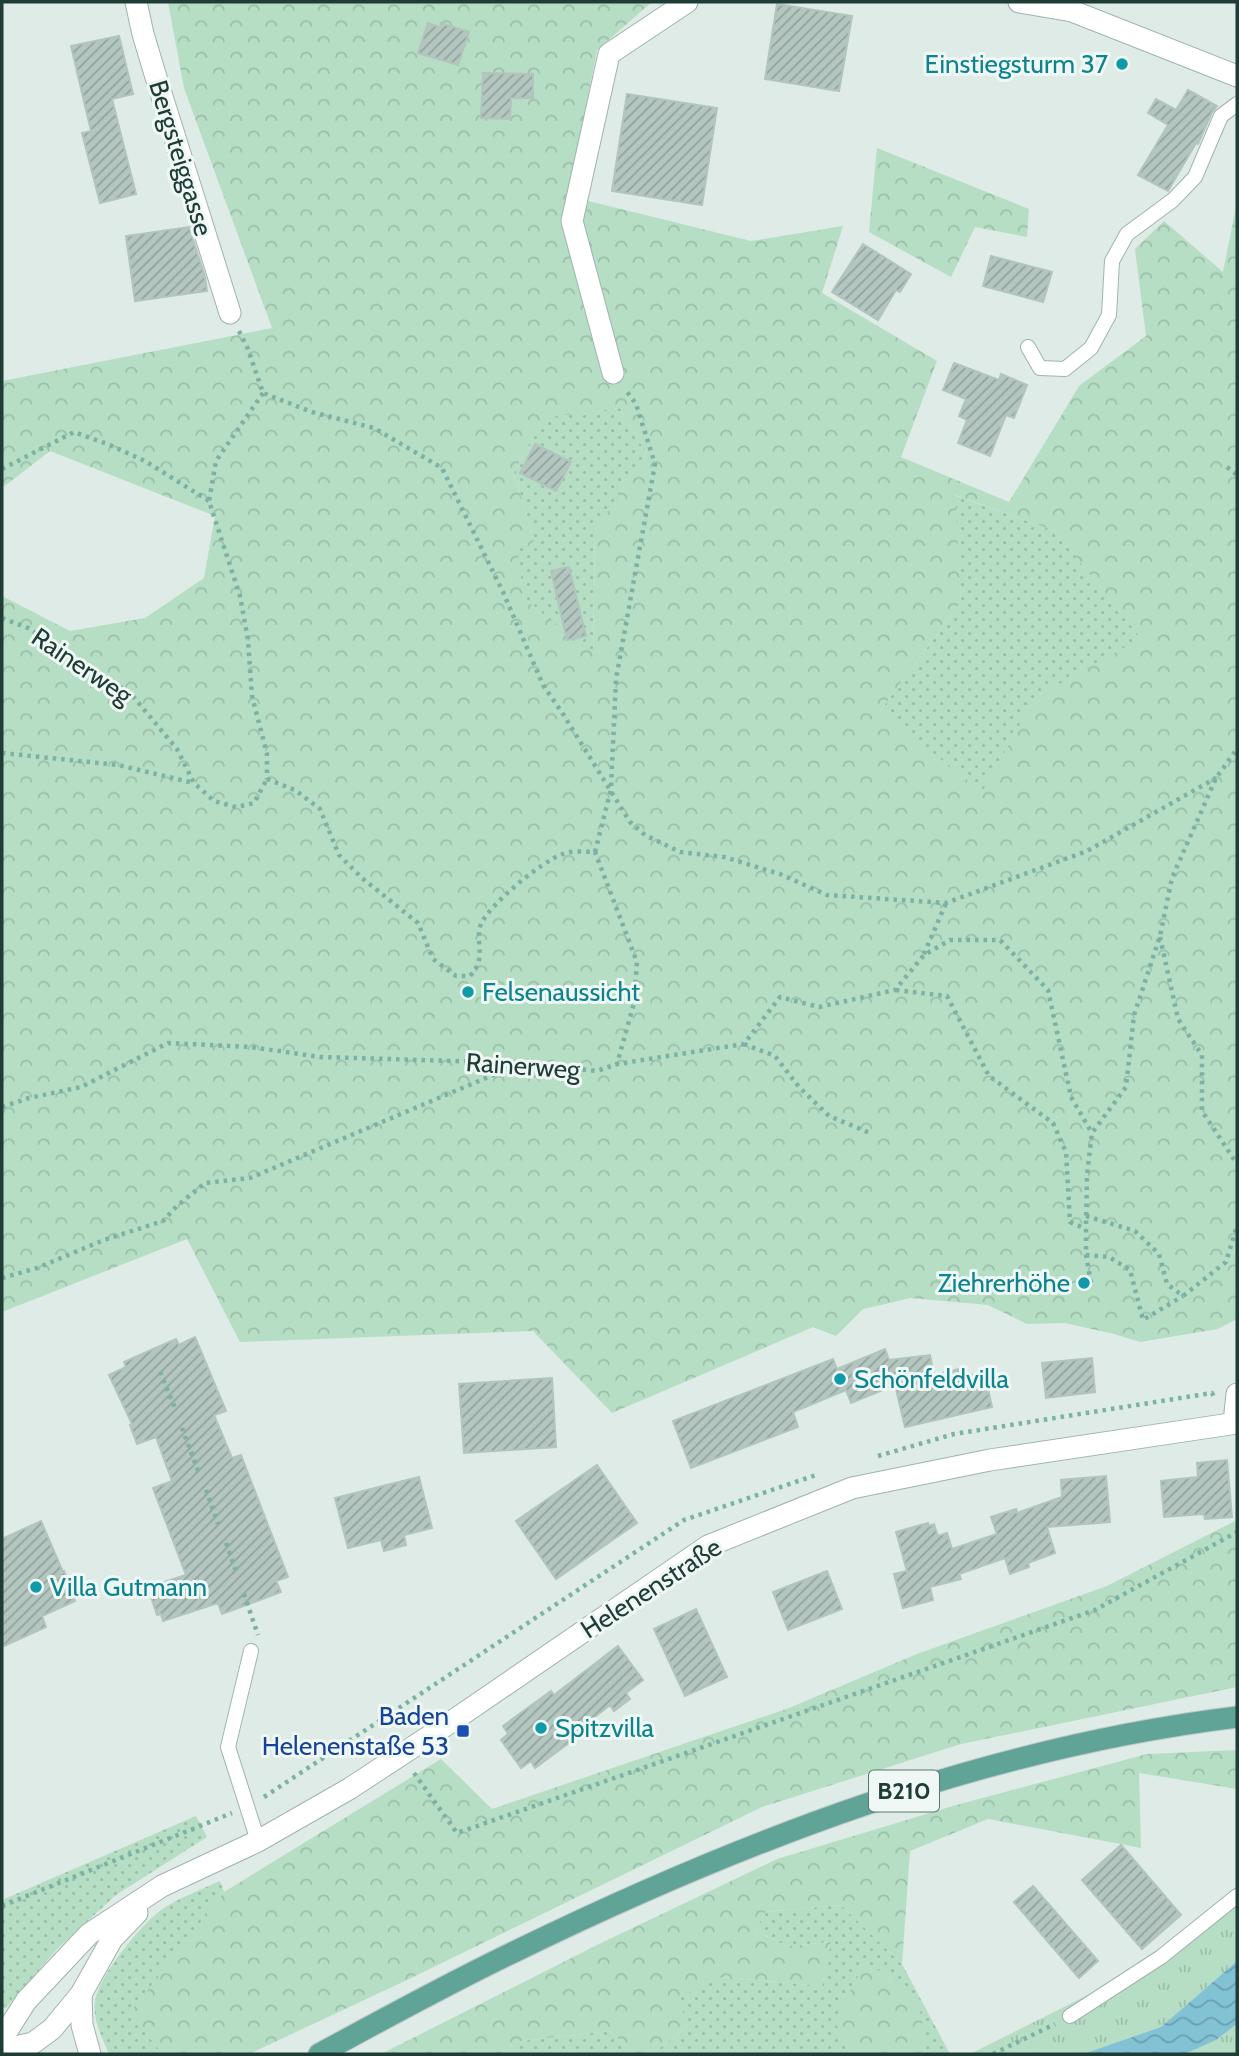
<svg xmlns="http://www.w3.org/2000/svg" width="1239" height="2056" font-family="Cabin,sans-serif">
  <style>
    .grass { fill: url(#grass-dots) }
    .forest { fill: url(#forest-crowns); fill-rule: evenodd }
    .park { fill: url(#park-tufts) }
    .water { fill: url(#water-waves) }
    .building { fill: url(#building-hatch); stroke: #b1c5be; stroke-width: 2 }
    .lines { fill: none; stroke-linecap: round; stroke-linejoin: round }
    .service-casing { stroke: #a1b3af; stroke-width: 16 }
    .minor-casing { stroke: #a1b3af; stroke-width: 23 }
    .tertiary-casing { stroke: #a1b3af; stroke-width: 23 }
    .primary-casing { stroke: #c0c8c7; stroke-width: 23 }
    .path { stroke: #7cb1a5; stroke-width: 4.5; stroke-dasharray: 3.5 5; stroke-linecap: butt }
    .service { stroke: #fff; stroke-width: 14 }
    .minor { stroke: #fff; stroke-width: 21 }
    .tertiary { stroke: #fff; stroke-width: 21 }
    .primary { stroke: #60a498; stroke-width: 21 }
    .culture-dot { fill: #0f9aa8; stroke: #eff8f4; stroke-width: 2.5 }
    .transit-dot { fill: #1a4fb4; stroke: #eff8f4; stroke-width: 2.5 }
    .labels { text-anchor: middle; stroke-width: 6; stroke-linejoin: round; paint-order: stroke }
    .shield { fill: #eff8f4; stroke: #5d7470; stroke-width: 2 }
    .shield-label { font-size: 24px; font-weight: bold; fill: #1f3c37 }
    .culture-label { font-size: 26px; fill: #0d838f; stroke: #eff8f4; text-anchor: start }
    .street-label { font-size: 26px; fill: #1f3c37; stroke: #eff8f4 }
    .transit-label { font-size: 26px; fill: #164399; stroke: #eff8f4; text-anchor: end }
  </style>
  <defs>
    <pattern id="grass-dots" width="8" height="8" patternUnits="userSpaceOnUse" patternTransform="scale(1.75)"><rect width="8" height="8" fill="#b5dec4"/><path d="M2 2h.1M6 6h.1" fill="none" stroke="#9bbfa9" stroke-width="1.8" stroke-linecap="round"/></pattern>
    <pattern id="forest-crowns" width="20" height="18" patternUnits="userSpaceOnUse" patternTransform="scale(1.75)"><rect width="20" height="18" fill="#b5dec4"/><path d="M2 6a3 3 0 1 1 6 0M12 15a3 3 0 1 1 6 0" fill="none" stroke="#9bbfa9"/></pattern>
    <pattern id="park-tufts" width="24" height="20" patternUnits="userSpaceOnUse" patternTransform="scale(1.75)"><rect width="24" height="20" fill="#b5dec4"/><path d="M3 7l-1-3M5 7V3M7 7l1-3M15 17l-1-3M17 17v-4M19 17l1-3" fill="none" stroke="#9bbfa9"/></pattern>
    <pattern id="water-waves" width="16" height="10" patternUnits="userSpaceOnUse" patternTransform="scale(1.75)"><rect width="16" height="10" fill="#82c2d5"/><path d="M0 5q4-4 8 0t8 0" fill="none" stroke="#6a9fae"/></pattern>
    <pattern id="building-hatch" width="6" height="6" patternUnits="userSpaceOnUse" patternTransform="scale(1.75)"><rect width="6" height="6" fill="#b4c6c0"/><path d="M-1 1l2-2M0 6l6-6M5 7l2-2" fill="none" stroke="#92a29d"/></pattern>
  </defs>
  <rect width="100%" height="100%" fill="#deebe7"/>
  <g class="grass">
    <path d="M620,408L646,453L595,531L593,653L524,599L516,547L535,545L514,472L543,417Z"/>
    <path d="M954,495L1055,531L1142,639L1035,698L982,793L880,711L961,602Z"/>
    <path d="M196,1816L207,1837L116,1895L57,1949L6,2008H2V1900Z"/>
    <path d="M220,1881L224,1892L130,2014L163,2054H109C103,2039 92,2019 95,2002C98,1976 141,1925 161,1910C176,1899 203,1889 220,1881Z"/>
    <path d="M841,1905L902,1964L950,2054H916L927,2051H852L860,2054H651L688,2027L677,1998L722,1977L822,1986L830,1942L787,1946L755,1931L765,1912Z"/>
    <path d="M610,2031L635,2054H510L512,2042Z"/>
  </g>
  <g class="forest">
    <path d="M168,2H652L597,50L568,196L751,241L843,226L822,293L937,361L901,457L1009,502L1079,386L1146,336L1135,249L1164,221L1223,272L1237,202V1319L1218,1329L1140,1342L1114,1334L1065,1323L1027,1324L988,1305L911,1298L863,1309L836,1336L813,1327L612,1413L533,1331L240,1342L187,1239L2,1312V596L70,631L145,618L204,578L215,516L50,451L2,488V381L272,328L184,88ZM620,408L646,453L595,531L593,652L524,599L517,548L535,545L514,472L543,418ZM955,495L1055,531L1141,638L1035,698L982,792L880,711L961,602Z"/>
    <path d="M877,148L1029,209L1027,237L975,227L951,277L869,232Z"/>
    <path d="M1237,1520V1687L961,1744L762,1807L409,1979L249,2054H163L129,2014L224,1892L441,1759L492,1809L789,1708L917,1654L1107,1586Z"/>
    <path d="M1237,1750V1789L1139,1773L1141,1848L988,1819L910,1851L902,1964L841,1905L765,1912L755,1931L787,1946L831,1942L822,1986L723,1977L678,1998L688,2027L651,2054H635L610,2031L512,2042L510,2054H381L597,1945L777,1859L953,1806L1147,1754Z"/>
    <path d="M863,1967L891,1973L920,2009L927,2051L916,2054H860L852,2051L834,2021Z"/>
  </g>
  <g class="park">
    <path d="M1237,1886V1961L1161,2027L1083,2054H970L1114,1982L1195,1925Z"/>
    <path d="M1237,2024V2054H1185L1216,2040Z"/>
  </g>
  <path class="water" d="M1237,1961V2024L1216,2040L1185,2054H1083L1161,2027Z"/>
  <g class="building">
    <path d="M777,4L852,16L839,91L765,79Z"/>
    <path d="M428,23L440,27L441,23L469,32L458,65L418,53Z"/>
    <path d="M119,36L133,94L112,99L136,194L100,203L82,133L91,131L71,46Z"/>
    <path d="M483,73L533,74V98H511L510,119L481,118Z"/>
    <path d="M1188,90L1217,106L1212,112L1198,144L1196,143L1168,191L1138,175L1168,125L1148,113L1156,99L1176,110Z"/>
    <path d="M627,94L717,108L702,205L612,191Z"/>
    <path d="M189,227L205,277L207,291L135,301L126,236Z"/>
    <path d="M863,244L911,274L900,292L896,290L878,320L832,292Z"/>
    <path d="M991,256L1052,272L1043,302L983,286Z"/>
    <path d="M954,363L999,380L1001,374L1027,385L1014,418L1006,415L990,456L958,443L967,420L959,416L966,399L943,390Z"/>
    <path d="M535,444L571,462L556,491L520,473Z"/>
    <path d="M569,567L586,636L567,640L551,571Z"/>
    <path d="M195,1337L226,1411L214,1415L232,1458L241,1455L288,1577L276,1581L281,1592L222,1614L218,1603L163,1621L161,1614L157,1615L150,1594L154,1592L152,1586L186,1575L153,1488L172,1481L156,1437L137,1444L130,1425L132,1424L109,1375L126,1367L124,1362L142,1354L176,1339L179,1345Z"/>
    <path d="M885,1349L889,1360L930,1355L934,1375L964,1368L966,1376L975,1374L978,1387L987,1384L992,1407L905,1427L895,1385L851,1403L846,1390L793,1412L798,1427L691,1468L673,1421L833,1359L837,1369Z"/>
    <path d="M1092,1358L1095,1392L1046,1398L1042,1363Z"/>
    <path d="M552,1378L556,1447L464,1453L459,1384Z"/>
    <path d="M1227,1460L1232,1517L1205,1519L1204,1514L1164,1517L1161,1481L1198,1477L1197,1463Z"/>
    <path d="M597,1465L637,1523L556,1579L516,1521Z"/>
    <path d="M1106,1476L1110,1522L1047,1527L1055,1553L1028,1563L1029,1567L1010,1574L1005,1558L959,1574L961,1579L930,1587L933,1600L903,1608L894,1574L907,1571L896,1532L928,1523L929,1526L934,1524L938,1536L947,1533L952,1549L997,1534L991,1517L1016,1509L1017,1513L1062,1497L1061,1480Z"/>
    <path d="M419,1477L432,1528L404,1535L406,1545L384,1551L381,1540L348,1548L335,1498Z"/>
    <path d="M41,1521L63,1572L64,1571L75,1601L42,1616L46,1627L2,1647V1539Z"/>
    <path d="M827,1571L842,1609L788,1630L773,1592Z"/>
    <path d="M696,1609L727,1677L685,1696L654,1629Z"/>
    <path d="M618,1646L643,1680L626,1693L630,1699L614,1711L610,1705L567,1739L569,1743L535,1768L531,1761L521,1768L501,1740L508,1734L503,1726L551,1691L554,1695Z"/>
    <path d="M1121,1845L1181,1915L1142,1949L1082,1880Z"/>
    <path d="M1033,1886L1098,1961L1079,1978L1014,1902Z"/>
  </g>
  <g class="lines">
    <g class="service-casing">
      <g id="service">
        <path d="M1028,347L1040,368L1065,369L1091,348L1109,315L1112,261L1127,234L1173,200L1195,177L1221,116L1237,104"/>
        <path d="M251,1651L228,1747L258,1841"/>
        <path d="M1070,2016L1161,1957L1237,1896"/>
      </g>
    </g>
    <g class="minor-casing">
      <g id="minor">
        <path d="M136,2L143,34L155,74L230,313"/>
        <path d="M1019,2L1072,11L1237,76"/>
        <path d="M613,373L572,221L609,54L687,2"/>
        <path d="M1234,1423L1237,1394"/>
      </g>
    </g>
    <g class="tertiary-casing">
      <g id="tertiary">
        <path d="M81,1994L82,2025L90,2054"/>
        <path d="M2,2039L26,2001L89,1934L162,1886L258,1841L349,1789L454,1720L708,1546L852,1488L990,1460L1237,1423"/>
        <path d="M2,2050L33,2043L52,2029L81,1994L112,1939L137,1913"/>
      </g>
    </g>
    <g class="primary-casing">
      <path id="primary" d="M319,2054C384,2019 449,1983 516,1951C744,1840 983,1748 1237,1717"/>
    </g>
    <g class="path">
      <path d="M239,331L248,349L263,393L312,412L374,428L442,468L503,592L543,685L563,714L630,822L645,835L680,852L724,857L780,874L827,895L946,903L1087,851L1216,778"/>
      <path d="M263,393L216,461L209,501L240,596L248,640L252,696L267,754V779"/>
      <path d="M1227,467L1237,475"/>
      <path d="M2,469L74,432L110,445L145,461L209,501"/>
      <path d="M2,618L28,628L131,694L177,749L194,783L214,801L236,807L254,803L267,779"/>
      <path d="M2,753L118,765L194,783"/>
      <path d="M267,779L295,790L320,809L339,855L362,878L418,923L433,959L456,976H470C488,957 474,942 481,924C490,904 542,861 563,854C572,850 585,852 595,852L637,962L634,1003L617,1064"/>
      <path d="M595,852L611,789L616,679L655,464L636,404L625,389"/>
      <path d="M1160,937L1178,1019L1202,1055V1111L1237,1164"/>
      <path d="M924,954L946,903"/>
      <path d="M896,990L947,996L989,1076L1053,1123L1066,1152L1070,1222L1086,1229"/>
      <path d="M744,1044L775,1056L799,1087L829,1116L870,1133"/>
      <path d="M2,1107L29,1098L81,1087L168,1043L251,1047L320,1057L521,1063L597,1071L617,1064L744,1044L780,997L819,1007L895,990L924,955L950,940H1000L1048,990L1071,1097L1092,1133"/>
      <path d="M1086,1216L1135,1231L1159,1254L1167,1284L1183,1296L1226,1262L1237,1226"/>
      <path d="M1086,1255L1109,1257L1130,1270L1143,1320L1183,1296"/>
      <path d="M2,1278L37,1268L104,1240L163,1221L177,1206L205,1183L250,1178L519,1064"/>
      <path d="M1091,1283L1086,1255V1229L1087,1175L1092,1133L1126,1087L1134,1015L1160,936L1172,878L1216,778L1237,749"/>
      <path d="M160,1372L175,1408"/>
      <path d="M182,1428L198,1471"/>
      <path d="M878,1456L954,1434L1212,1393L1214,1397"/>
      <path d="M206,1490L218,1524"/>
      <path d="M226,1543L237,1574"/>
      <path d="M244,1594L258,1635"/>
      <path d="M414,1773L457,1833L1095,1610L1237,1532"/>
      <path d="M264,1797L684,1520L816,1475"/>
      <path d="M2,1906L232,1813"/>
      <path d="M993,2054L1055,2024"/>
    </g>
    <use href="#service" class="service"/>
    <use href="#minor" class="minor"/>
    <use href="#tertiary" class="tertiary"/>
    <use href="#primary" class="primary"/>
  </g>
  <g class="culture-dot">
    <circle cx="1122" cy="64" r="7"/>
    <circle cx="468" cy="992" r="7"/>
    <circle cx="1084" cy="1283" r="7"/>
    <circle cx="840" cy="1379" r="7"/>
    <circle cx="36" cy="1587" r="7"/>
    <circle cx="541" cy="1728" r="7"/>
  </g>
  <rect class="transit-dot" x="456" y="1724" width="14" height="14" rx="3.5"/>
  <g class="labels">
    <rect class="shield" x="869" y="1770.5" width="70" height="41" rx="5"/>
    <g class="shield-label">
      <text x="904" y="1799">B210</text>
    </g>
    <g class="culture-label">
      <text x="1108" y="73" text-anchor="end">Einstiegsturm 37</text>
      <text x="482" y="1001">Felsenaussicht</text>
      <text x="1070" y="1292" text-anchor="end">Ziehrerhöhe</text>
      <text x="854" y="1388">Schönfeldvilla</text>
      <text x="50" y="1596">Villa Gutmann</text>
      <text x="555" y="1737">Spitzvilla</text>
    </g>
    <g class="street-label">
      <text transform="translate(181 158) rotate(73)" y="9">Bergsteiggasse</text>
      <text transform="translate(82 666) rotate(34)" y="9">Rainerweg</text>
      <text transform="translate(523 1066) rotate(4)" y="9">Rainerweg</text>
      <text transform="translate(651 1588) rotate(-33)" y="9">Helenenstraße</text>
    </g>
    <g class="transit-label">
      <text x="449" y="1725">Baden<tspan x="449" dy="30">Helenenstaße 53</tspan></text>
    </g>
  </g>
  <rect width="1239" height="2056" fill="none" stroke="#1f3c37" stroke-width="7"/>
</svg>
